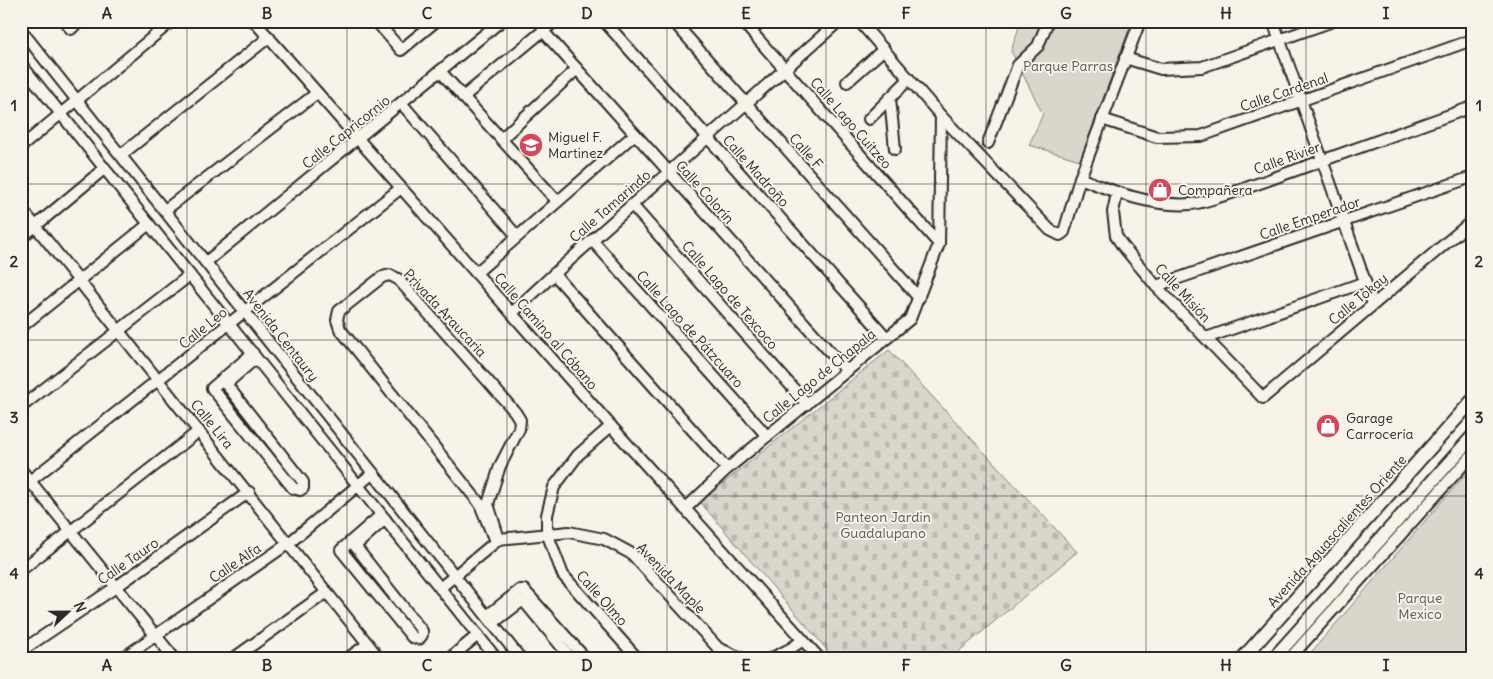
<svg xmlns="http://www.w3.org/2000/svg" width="1493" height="679" font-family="Delius,sans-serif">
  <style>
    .green { fill: #dad6cc; stroke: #82807c }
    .cemetery { fill: url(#cemetery-stones); stroke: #82807c }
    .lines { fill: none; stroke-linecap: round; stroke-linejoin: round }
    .minor-casing { stroke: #2b2b2b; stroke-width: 14 }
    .major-casing { stroke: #2b2b2b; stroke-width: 16 }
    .minor { stroke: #f7f3e8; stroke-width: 10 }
    .major { stroke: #f7f3e8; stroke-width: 12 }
    .grid { fill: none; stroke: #2b2b2b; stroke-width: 1; stroke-opacity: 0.55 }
    .labels { text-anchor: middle; stroke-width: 4; stroke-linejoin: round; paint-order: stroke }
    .park-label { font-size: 14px; fill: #575653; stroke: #f7f3e8 }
    .street-label { font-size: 14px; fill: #2b2b2b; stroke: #f7f3e8 }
    .poi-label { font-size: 14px; fill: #2b2b2b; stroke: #f7f3e8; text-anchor: start }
    .neatline { fill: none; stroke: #2b2b2b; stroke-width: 2 }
    .grid-label { font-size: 16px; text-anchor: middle; font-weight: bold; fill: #2b2b2b }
  </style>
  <defs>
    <pattern id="cemetery-stones" width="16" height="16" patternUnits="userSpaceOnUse" patternTransform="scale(1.25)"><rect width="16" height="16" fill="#dad6cc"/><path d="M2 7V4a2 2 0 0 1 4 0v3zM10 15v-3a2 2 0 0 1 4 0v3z" fill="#bbb8af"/></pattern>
  </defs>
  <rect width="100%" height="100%" fill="#f7f3e8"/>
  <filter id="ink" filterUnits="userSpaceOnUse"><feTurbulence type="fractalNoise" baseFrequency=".02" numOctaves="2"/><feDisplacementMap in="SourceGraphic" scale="10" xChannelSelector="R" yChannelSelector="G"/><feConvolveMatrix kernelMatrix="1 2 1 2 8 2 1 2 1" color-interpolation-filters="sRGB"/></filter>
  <g filter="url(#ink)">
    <g class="green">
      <path d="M1021,21H1132L1080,160L1029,145L1043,114L1011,51Z"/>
      <path d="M1472,467V658H1306Z"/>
    </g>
    <path class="cemetery" d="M889,350L1077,552L951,658H834L700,502Z"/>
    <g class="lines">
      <g class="minor-casing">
        <g id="minor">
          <path d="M64,21L71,29L79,21"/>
          <path d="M254,21L611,426L819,658"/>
          <path d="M376,21L401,50L436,21"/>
          <path d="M604,21L887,338"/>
          <path d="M673,21L919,298"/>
          <path d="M742,21L939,244"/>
          <path d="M859,21L941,116L1050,230L1060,235L1064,232L1080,178L1140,21"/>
          <path d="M1273,21L1373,304"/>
          <path d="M21,30L520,658"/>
          <path d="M543,31L847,371"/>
          <path d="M751,31L761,21"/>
          <path d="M1125,58L1161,69L1202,67L1333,21"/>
          <path d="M21,64L496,658"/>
          <path d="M440,71L557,201"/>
          <path d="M847,82L884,49"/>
          <path d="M463,97L555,21"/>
          <path d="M890,98L895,149"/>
          <path d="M402,104L517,236"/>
          <path d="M869,119L909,79"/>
          <path d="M1102,119L1157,137L1201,136L1472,40"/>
          <path d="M501,139L577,69"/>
          <path d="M988,143L1018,65L1038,46L1048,21"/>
          <path d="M21,147L172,21"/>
          <path d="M121,155L269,37"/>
          <path d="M1080,178C1114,192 1153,207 1191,204C1203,203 1217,197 1229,194L1472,107"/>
          <path d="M1117,193L1113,212L1116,236L1122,245L1156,286L1263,398L1472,221"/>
          <path d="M632,205L807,404"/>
          <path d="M21,208L379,658"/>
          <path d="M165,210L317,93"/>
          <path d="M21,238L105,168"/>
          <path d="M592,240L767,436"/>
          <path d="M206,262L501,21"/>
          <path d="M476,273L635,134"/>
          <path d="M554,274L727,469"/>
          <path d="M1156,286L1472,177"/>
          <path d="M512,313L554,274L839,21"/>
          <path d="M21,327L149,224"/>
          <path d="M1206,338L1365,282"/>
          <path d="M253,353L212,388L293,488L300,490L303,488V482L226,384L256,358"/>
          <path d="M21,407L190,275"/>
          <path d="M611,426L578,455L554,487L547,515V533L563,575L637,658"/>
          <path d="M21,470L174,658"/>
          <path d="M21,488L401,188"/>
          <path d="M685,509L727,469L910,319L939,244L941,116"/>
          <path d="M381,515L341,550L412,637L419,639L422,635V631L355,546L385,519"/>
          <path d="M495,541L480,504L340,329L337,320L339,311L382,277L390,275L398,279L515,412L520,420L519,429L500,466L488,504L499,539"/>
          <path d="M21,570L199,431"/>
          <path d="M440,588L499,539L569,532L604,539L632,554L718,648L741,658"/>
          <path d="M487,616L520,590H524L585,658"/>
          <path d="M493,623L523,600L571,658"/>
          <path d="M21,651L116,587L249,492"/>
          <path d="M123,658L289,543L373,473"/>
          <path d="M234,658L327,592"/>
          <path d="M348,658L368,644"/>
          <path d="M450,658L478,635"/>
          <path d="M772,658L790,649L803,640"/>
          <path d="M1290,658L1472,455"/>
        </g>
      </g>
      <g class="major-casing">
        <g id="major">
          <path d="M1243,658L1472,401"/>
          <path d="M1274,658L1472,437"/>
        </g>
      </g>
      <use href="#minor" class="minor"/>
      <use href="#major" class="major"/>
    </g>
  </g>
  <path class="grid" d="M187,21V658M347,21V658M507,21V658M667,21V658M826,21V658M986,21V658M1146,21V658M1306,21V658M21,184H1472M21,340H1472M21,496H1472"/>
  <defs>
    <g id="school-disc" transform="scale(1.25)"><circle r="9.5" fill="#d1495b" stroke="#f7f3e8"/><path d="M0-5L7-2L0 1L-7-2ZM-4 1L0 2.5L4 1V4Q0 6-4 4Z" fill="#fff"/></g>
    <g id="shop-disc" transform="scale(1.25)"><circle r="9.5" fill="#d1495b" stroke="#f7f3e8"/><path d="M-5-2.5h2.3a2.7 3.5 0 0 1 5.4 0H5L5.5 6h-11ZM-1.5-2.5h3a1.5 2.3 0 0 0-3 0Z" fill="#fff"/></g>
  </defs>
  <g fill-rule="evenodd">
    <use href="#school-disc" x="531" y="145"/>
    <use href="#shop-disc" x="1160" y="190"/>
    <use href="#shop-disc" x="1328" y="426"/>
  </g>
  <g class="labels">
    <g class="park-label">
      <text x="1068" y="71">Parque Parras</text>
      <text x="883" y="522">Panteon Jardin<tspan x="883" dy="16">Guadalupano</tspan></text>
      <text x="1420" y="603">Parque<tspan x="1420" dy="16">Mexico</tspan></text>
    </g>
    <g class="street-label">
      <text transform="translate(1284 92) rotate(-19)" y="5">Calle Cardenal</text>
      <text transform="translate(851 123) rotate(49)" y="5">Calle Lago Cuitzeo</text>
      <text transform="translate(346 132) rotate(-39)" y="5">Calle Capricornio</text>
      <text transform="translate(806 151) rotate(48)" y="5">Calle F</text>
      <text transform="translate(1287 158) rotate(-20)" y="5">Calle Rivier</text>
      <text transform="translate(756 171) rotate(48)" y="5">Calle Madroño</text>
      <text transform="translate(705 192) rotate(48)" y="5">Calle Colorín</text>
      <text transform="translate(610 206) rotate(-41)" y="5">Calle Tamarindo</text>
      <text transform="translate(1310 218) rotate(-19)" y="5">Calle Emperador</text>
      <text transform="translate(1183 293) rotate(47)" y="5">Calle Misión</text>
      <text transform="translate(730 295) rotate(49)" y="5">Calle Lago de Texcoco</text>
      <text transform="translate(1358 299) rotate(-40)" y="5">Calle Tokay</text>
      <text transform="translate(445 313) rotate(47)" y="5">Privada Araucaria</text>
      <text transform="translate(203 328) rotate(-39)" y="5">Calle Leo</text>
      <text transform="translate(690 329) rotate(48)" y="5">Calle Lago de Pátzcuaro</text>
      <text transform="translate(546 331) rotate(49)" y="5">Calle Camino al Cóbano</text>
      <text transform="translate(281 335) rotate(52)" y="5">Avenida Centaury</text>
      <text transform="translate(819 376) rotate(-39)" y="5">Calle Lago de Chapala</text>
      <text transform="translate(212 424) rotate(51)" y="5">Calle Lira</text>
      <text transform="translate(1337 531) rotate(-48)" y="5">Avenida Aguascalientes Oriente</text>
      <text transform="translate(128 561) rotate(-35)" y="5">Calle Tauro</text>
      <text transform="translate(235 563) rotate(-34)" y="5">Calle Alfa</text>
      <text transform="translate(671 578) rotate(46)" y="5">Avenida Maple</text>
      <text transform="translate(602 598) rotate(48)" y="5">Calle Olmo</text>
    </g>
    <g class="poi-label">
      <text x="548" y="142">Miguel F.<tspan x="548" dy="16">Martinez</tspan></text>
      <text x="1178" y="195">Compañera</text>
      <text x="1346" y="423">Garage<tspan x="1346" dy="16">Carrocería</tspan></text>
    </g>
  </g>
  <rect width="1493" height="679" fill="none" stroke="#f7f3e8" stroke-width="55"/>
  <g transform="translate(68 612) rotate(68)" stroke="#f7f3e8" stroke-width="4" paint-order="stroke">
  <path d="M0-4L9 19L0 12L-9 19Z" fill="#2b2b2b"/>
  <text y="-8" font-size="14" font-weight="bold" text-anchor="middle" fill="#2b2b2b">N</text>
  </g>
  <rect x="28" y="28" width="1438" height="624" class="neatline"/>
  <g class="grid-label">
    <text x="107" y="19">A</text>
    <text x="267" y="19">B</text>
    <text x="427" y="19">C</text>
    <text x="587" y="19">D</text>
    <text x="746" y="19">E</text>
    <text x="906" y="19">F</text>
    <text x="1066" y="19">G</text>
    <text x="1226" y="19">H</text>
    <text x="1386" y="19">I</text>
    <text x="14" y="111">1</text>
    <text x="1479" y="111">1</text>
    <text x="14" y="267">2</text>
    <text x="1479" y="267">2</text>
    <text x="14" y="423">3</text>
    <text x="1479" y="423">3</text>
    <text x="14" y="579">4</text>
    <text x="1479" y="579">4</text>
    <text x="107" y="671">A</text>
    <text x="267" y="671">B</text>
    <text x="427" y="671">C</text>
    <text x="587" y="671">D</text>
    <text x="746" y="671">E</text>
    <text x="906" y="671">F</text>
    <text x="1066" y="671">G</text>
    <text x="1226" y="671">H</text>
    <text x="1386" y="671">I</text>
  </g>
</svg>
